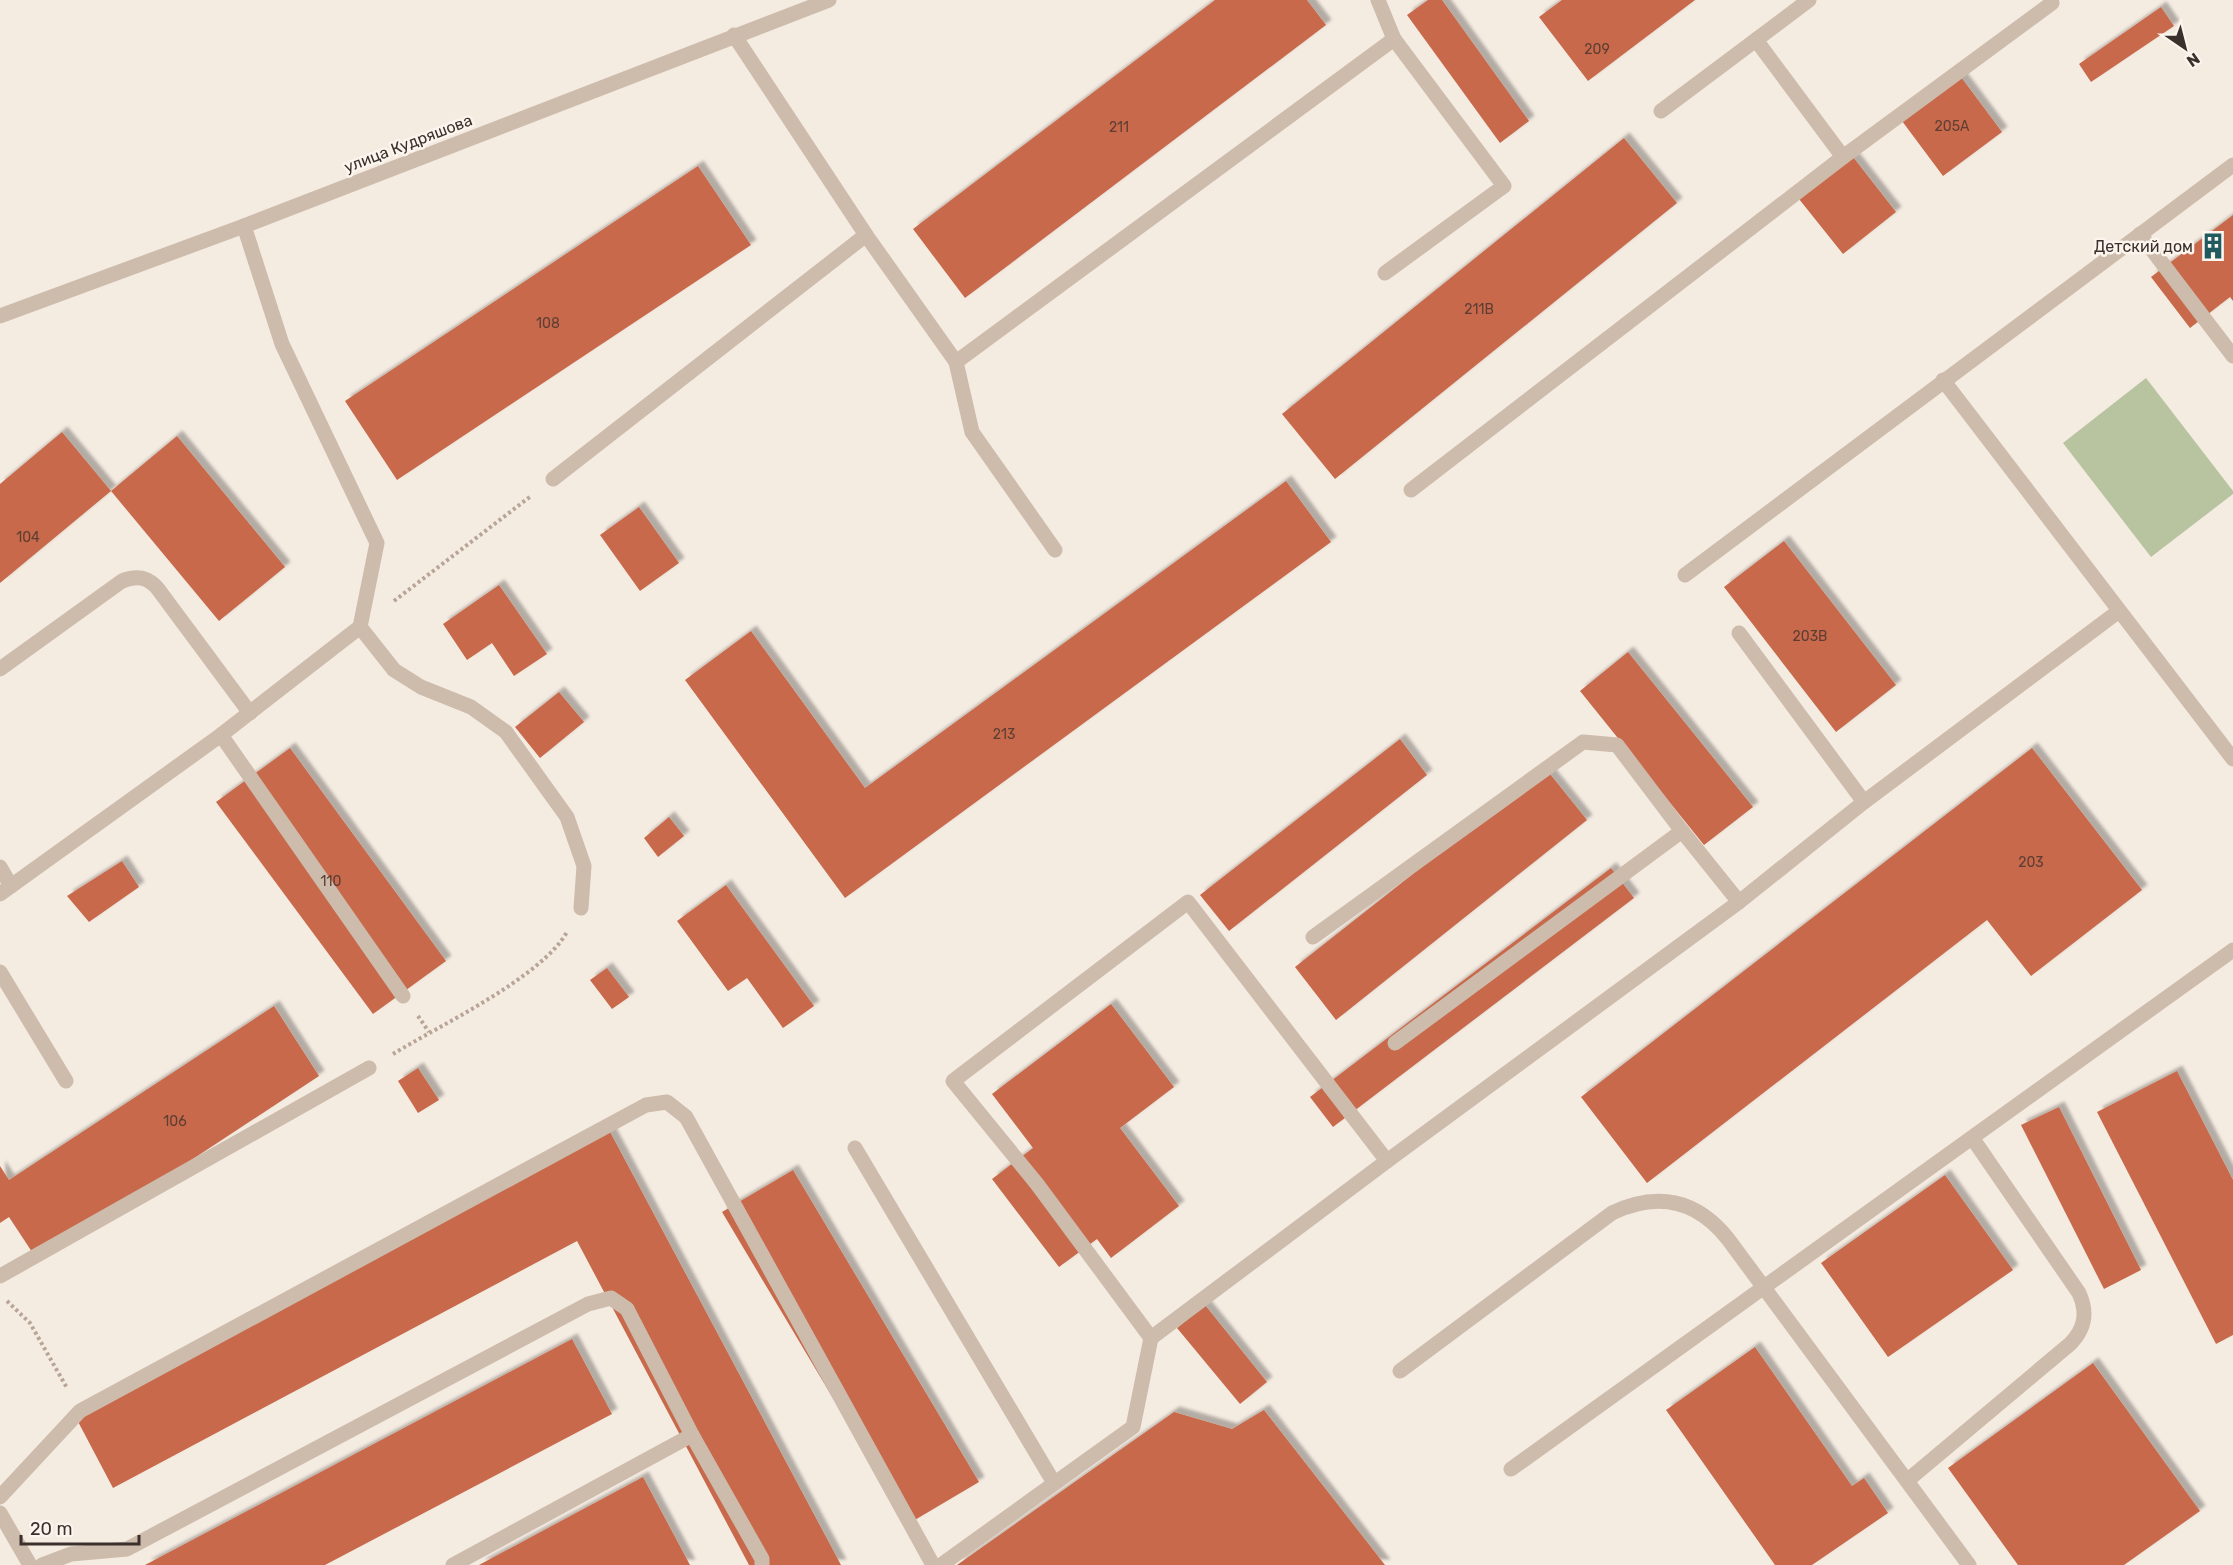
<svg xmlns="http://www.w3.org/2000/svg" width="2233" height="1565" font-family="Rubik,sans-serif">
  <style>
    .green { fill: #b8c4a0 }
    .building { fill: #c8694b; filter: url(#shadow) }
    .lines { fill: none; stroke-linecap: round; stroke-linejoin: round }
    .path { stroke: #b9a596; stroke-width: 4; stroke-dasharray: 3 3; stroke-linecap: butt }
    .service { stroke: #cdbbac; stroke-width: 15 }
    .minor { stroke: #cdbbac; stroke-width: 15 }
    .labels { text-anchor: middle; stroke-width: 5; stroke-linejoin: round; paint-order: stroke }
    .number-label { font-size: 14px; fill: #5e3e33 }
    .street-label { font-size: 16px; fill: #3b302b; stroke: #fbf5ee }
    .poi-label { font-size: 16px; fill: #3b302b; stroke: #fbf5ee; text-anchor: end }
  </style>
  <defs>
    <filter id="shadow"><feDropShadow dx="5.5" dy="-5.5" stdDeviation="1.5" flood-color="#0004"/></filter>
  </defs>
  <rect width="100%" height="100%" fill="#f4ebe1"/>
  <path class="green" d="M2146,378L2233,491V494L2151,557L2063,443Z"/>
  <g class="building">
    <path d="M1215,0H1307L1326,25L965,298L913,229Z"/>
    <path d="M1428,0H1442L1529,121L1500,143L1407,15Z"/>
    <path d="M1562,0H1695L1588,81L1539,17Z"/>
    <path d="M2161,7L2174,26L2091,82L2079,64Z"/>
    <path d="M1961,77L2002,132L1943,176L1902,121Z"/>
    <path d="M1624,138L1677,203L1335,479L1282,414Z"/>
    <path d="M1853,157L1896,212L1843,254L1799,199Z"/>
    <path d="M698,166L751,245L397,480L345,401Z"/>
    <path d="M2233,215V301L2230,297L2190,328L2151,277Z"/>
    <path d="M62,432L111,491L0,583V484Z"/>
    <path d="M177,436L285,567L219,621L111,491Z"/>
    <path d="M1286,481L1331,542L845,898L685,680L751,631L865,788Z"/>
    <path d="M639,507L679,563L640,591L600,535Z"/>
    <path d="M1784,541L1896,685L1836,732L1724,587Z"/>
    <path d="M499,585L547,654L514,676L492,643L467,660L443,624Z"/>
    <path d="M1628,652L1753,807L1704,845L1580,691Z"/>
    <path d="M559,692L584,722L540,758L515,727Z"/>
    <path d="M1400,739L1427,775L1229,931L1200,895Z"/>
    <path d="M290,748L446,961L373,1014L216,802Z"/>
    <path d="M2032,748L2142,890L2031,976L1987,920L1647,1183L1581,1097Z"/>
    <path d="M1546,769L1587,820L1336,1020L1295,967Z"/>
    <path d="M669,817L684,836L658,857L644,838Z"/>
    <path d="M122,861L139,887L89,922L67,896Z"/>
    <path d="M1611,868L1634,898L1333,1127L1310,1097Z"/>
    <path d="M726,885L814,1006L783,1028L747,978L728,991L677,921Z"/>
    <path d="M607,968L629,997L612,1009L590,980Z"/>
    <path d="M1111,1004L1174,1087L1120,1128L1179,1206L1111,1258L1097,1239L1059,1267L992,1179L1033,1148L992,1094Z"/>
    <path d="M274,1006L319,1076L38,1261L9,1217L0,1223V1166L9,1180Z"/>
    <path d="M418,1068L439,1100L418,1113L398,1081Z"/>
    <path d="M2177,1071L2233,1180V1335L2216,1344L2097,1112Z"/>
    <path d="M2059,1107L2141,1270L2104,1289L2021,1125Z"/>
    <path d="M609,1130L841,1565H749L577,1241L113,1488L74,1414Z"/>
    <path d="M793,1170L979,1482L908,1524L722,1212Z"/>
    <path d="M1945,1175L2013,1270L1888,1357L1821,1263Z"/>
    <path d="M1205,1305L1267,1382L1240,1404L1177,1328Z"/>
    <path d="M572,1339L612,1414L325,1565H145Z"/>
    <path d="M1755,1347L1852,1486L1864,1478L1888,1513L1812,1565H1775L1666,1410Z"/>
    <path d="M2093,1363L2200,1511L2124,1565H2018L1948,1468Z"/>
    <path d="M1264,1410L1385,1565H957L1174,1412L1232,1429Z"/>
    <path d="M643,1477L690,1565H479Z"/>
  </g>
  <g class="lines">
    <g class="path">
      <path d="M394,601L531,496"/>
      <path d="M418,1016L429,1032"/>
      <path d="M393,1054C440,1025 541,978 567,932"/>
      <path d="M7,1301L30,1323L67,1388"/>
    </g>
    <g class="service">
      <path d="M734,35L866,235L956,362L1394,39L1378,0"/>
      <path d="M1756,40L1843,157"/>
      <path d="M1661,111L1809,0"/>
      <path d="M244,226L282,344L377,543L360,627L394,670L421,687L471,707L506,732L567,817L584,866L581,908"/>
      <path d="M2140,234L2233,356"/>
      <path d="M1385,273L1504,186L1394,39"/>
      <path d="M956,362L972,432L1055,550"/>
      <path d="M1943,380L2233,759"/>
      <path d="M553,479L866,235"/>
      <path d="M1411,490L1843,157L2052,3"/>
      <path d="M1685,575L2233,165"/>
      <path d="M1739,633L1864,802"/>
      <path d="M0,669L122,581C137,575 148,577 158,589L250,713"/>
      <path d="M221,735L403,996"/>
      <path d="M0,867L11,886"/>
      <path d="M0,894L221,735L360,627"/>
      <path d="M1188,902L1387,1161L1151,1338L1037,1184L953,1081Z"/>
      <path d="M1313,937L1583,742L1617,745L1682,831"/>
      <path d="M0,972L66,1081"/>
      <path d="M1395,1043L1682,831L1739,902"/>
      <path d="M855,1148L1054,1483"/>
      <path d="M1387,1161L1739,902L1864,802L2119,611"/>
      <path d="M0,1276L369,1068"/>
      <path d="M1400,1371L1612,1213C1658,1191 1697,1200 1728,1239L1969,1565"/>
      <path d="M1511,1469L2233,950"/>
      <path d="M1908,1480L2070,1344C2085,1329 2088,1313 2079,1293L1973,1139"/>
      <path d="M0,1497L80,1411L646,1105L667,1102L686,1117L933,1565"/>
      <path d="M42,1565L71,1554L127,1549L588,1304L611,1298L627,1309L692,1435L762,1559V1565"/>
      <path d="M453,1565L692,1435"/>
      <path d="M941,1565L1133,1427L1151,1338"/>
    </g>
    <g class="minor">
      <path d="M0,316L244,226L829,0"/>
      <path d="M0,1513L30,1565"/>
    </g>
  </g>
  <defs>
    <g id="building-bare" transform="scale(2.07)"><path d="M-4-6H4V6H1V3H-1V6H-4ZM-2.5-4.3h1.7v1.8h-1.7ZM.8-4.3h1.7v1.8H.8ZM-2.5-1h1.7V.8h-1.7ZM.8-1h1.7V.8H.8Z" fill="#1f5a5e" stroke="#fbf5ee" stroke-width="2.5" paint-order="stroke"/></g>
  </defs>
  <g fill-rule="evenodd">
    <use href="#building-bare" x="2213" y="246"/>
  </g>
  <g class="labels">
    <g class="number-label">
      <text x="1597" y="54">209</text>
      <text x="1952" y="131">205А</text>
      <text x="1119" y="132">211</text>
      <text x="1479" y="314">211В</text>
      <text x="548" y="328">108</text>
      <text x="28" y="542">104</text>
      <text x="1810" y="641">203В</text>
      <text x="1004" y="739">213</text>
      <text x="2031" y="867">203</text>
      <text x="331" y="886">110</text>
      <text x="175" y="1126">106</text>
    </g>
    <g class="street-label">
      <text transform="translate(408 143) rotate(-21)" y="6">улица Кудряшова</text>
    </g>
    <g class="poi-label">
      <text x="2193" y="252">Детский дом</text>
    </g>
  </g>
  <g transform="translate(2185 48) rotate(145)" stroke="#fbf5ee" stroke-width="4.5" paint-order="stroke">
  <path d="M0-4.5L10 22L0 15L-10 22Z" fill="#3b302b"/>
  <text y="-9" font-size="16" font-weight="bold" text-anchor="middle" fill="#3b302b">N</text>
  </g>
  <path d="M21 1535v9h118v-9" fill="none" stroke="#3b302b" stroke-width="3"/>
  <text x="30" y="1535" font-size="18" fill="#3b302b" stroke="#fbf5ee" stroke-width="4.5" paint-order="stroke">20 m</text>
</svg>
